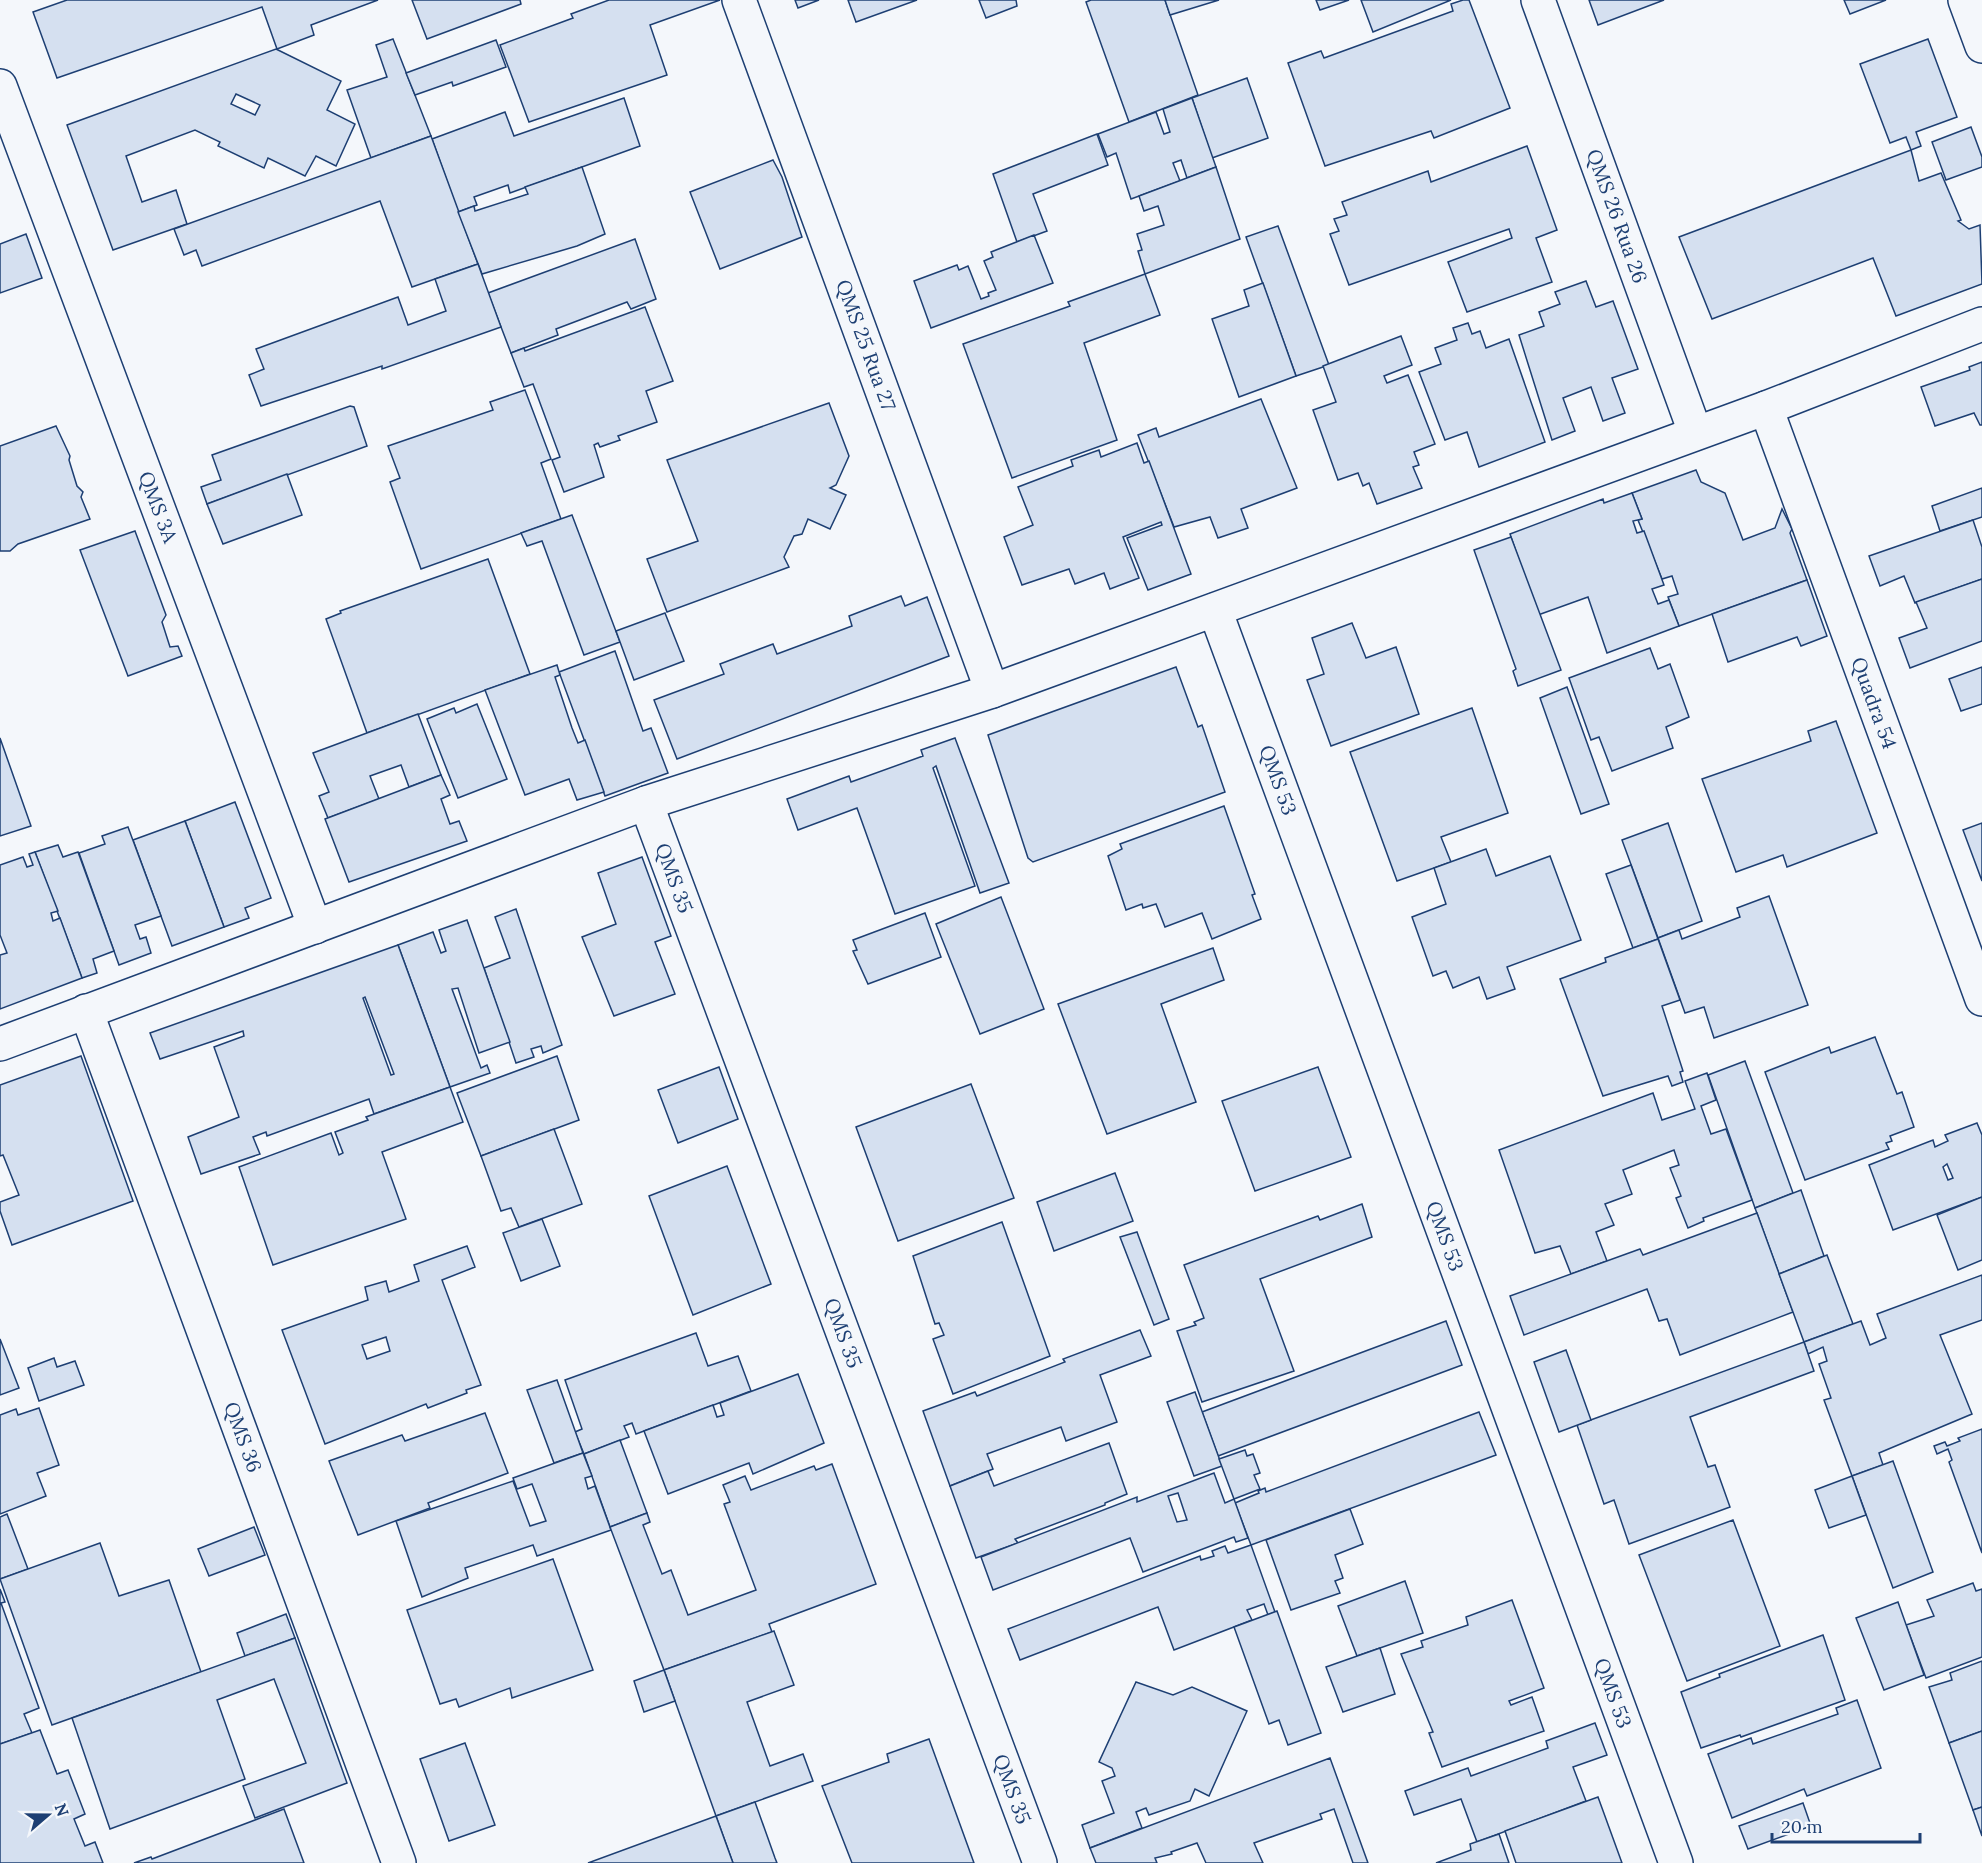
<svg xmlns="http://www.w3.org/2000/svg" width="1982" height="1863" font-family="Lora,serif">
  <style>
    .building { fill: #d5e0f0; stroke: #1d3f73; stroke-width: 1.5; fill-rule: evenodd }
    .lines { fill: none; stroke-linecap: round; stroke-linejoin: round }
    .minor-casing { stroke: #1d3f73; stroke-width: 36 }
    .tertiary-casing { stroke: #1d3f73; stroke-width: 36 }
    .minor { stroke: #f4f7fb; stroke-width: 33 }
    .tertiary { stroke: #f4f7fb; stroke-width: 33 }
    .labels { text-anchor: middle; stroke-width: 4.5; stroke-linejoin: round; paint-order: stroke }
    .street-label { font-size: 20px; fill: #1d3f73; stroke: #f4f7fb }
  </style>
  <rect width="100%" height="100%" fill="#f4f7fb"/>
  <g class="building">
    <path d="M67,0H378L311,25L314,35L277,49L262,7L57,78L33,12Z"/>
    <path d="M412,0H520L521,4L427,39Z"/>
    <path d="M609,0H720L650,25L667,75L529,122L500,45L573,18L571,14Z"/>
    <path d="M795,0H819L798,8Z"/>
    <path d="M848,0H917L856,22Z"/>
    <path d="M979,0H1016L1017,6L986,18Z"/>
    <path d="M1091,0H1165L1198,95L1129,122L1086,2Z"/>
    <path d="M1165,0H1219L1170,15Z"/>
    <path d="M1316,0H1349L1320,10Z"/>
    <path d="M1361,0H1451L1373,32Z"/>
    <path d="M1463,0H1469L1510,108L1434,138L1431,131L1325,166L1288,63L1321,51L1324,58L1453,11L1451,4Z"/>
    <path d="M1589,0H1664L1598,25Z"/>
    <path d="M1844,0H1886L1850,14Z"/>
    <path d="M393,39L431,136L371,158L347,90L387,77L376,45Z"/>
    <path d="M1928,39L1957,117L1916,132L1921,146L1911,150L1906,137L1890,143L1860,64Z"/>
    <path d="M496,40L506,67L453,86L452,82L415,95L406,73Z"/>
    <path d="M276,49L341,81L327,110L355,124L336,166L316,156L305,176L268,158L264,168L218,146L220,142L195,130L126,156L142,202L176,190L187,224L113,250L67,125ZM236,94L260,105L255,115L231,104Z"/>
    <path d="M1247,78L1268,138L1212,158L1192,98Z"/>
    <path d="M624,98L640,146L510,193L508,185L474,197L477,205L458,212L432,139L505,112L514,136Z"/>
    <path d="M1192,98L1216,167L1187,178L1181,160L1173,163L1180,181L1131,199L1116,153L1107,157L1098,134L1156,112L1164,134L1170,132L1163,109Z"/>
    <path d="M1971,127L1982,157V167L1946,180L1932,142Z"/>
    <path d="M1097,134L1108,165L1033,194L1047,231L1017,242L993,174Z"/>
    <path d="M431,136L478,264L412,287L380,201L202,266L196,250L184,255L174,229Z"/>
    <path d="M1527,146L1557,230L1536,238L1552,282L1467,312L1448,262L1512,238L1509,229L1349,285L1330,234L1339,231L1334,219L1347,215L1342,202L1428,171L1431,182Z"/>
    <path d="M1911,150L1919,181L1941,173L1961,220L1958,221L1969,229L1980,225L1982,284L1896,316L1873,258L1712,319L1679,237Z"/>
    <path d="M773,160L782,177L802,237L720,269L690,192Z"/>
    <path d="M582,167L605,234L577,246L482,274L458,212L474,206L475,211L528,194L525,187Z"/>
    <path d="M1216,167L1240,239L1145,274L1138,251L1142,250L1137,234L1164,225L1158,206L1144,211L1139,196Z"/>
    <path d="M1278,226L1329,365L1296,376L1246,237Z"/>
    <path d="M26,234L42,278L0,293V244Z"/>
    <path d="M1034,235L1053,283L931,328L914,281L957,265L959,270L968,266L981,299L989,296L988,293L996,290L984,261L993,257L991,252Z"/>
    <path d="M635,239L656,299L631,309L627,302L556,329L558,335L511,353L488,293Z"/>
    <path d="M478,264L501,327L382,369V366L261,406L249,375L264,369L256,349L398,297L408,325L446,311L435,279Z"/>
    <path d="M1145,274L1160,315L1084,343L1117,440L1012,478L963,344L1070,306L1068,302Z"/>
    <path d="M1586,281L1596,307L1613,301L1638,369L1612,378L1625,413L1603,421L1591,387L1563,398L1575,431L1552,440L1519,335L1544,326L1539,312L1560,304L1555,292Z"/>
    <path d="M1263,283L1296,376L1239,397L1212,319L1249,306L1244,290Z"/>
    <path d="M645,307L673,381L646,391L657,422L618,436L620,440L600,447L598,443L594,445L604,477L564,492L552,460L560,457L533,384L524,387L511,353L524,348L525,351Z"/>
    <path d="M1468,323L1472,334L1480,331L1486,348L1509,339L1545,442L1479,467L1467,432L1445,440L1419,372L1441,364L1435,348L1457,340L1453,328Z"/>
    <path d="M1401,336L1412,365L1384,376L1387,383L1408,375L1435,444L1414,452L1419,465L1413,467L1422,488L1377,504L1369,483L1363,486L1358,473L1338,480L1313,410L1336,402L1323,366Z"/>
    <path d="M1982,362V425H1980L1974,413L1935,426L1921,387L1970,370L1969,367Z"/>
    <path d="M525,390L551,459L541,463L561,519L421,569L390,482L400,478L388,446L493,410L490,402Z"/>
    <path d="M1261,399L1297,488L1241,509L1248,528L1218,538L1210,517L1174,527L1138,435L1156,428L1159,437Z"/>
    <path d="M829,403L849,456L836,485L830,488L846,495L830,529L808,519L802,534L794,536L784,557L789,567L667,612L647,559L698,541L667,460Z"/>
    <path d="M350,406L354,407L367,446L207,504L201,487L221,480L212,455Z"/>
    <path d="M56,426L70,456L69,460L77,486L83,492L81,497L90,519L18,544L10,551H0V446Z"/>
    <path d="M1137,443L1144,463L1149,461L1191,574L1148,590L1127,538L1162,525L1161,522L1123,537L1139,578L1110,589L1104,573L1075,584L1069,569L1022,585L1004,537L1033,525L1018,487L1073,466L1071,460L1099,450L1101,457Z"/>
    <path d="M1696,470L1701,482L1725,493L1743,540L1775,528L1782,509L1792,529L1790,533L1807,580L1679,626L1668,597L1678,594L1672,576L1662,579L1638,520L1642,519L1632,493Z"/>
    <path d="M287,474L302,515L223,544L207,504Z"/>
    <path d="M1982,488V517L1940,531L1932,506Z"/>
    <path d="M1632,493L1642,519L1633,521L1637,533L1644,531L1664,585L1652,589L1658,604L1669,600L1679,626L1607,653L1588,597L1538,615L1510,534L1603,499L1604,503Z"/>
    <path d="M572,515L620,642L584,655L542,541L527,546L521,533Z"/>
    <path d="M1973,520L1982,547V579L1915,603L1904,576L1880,586L1869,556Z"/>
    <path d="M135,531L166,615L162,622L170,647L178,646L182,656L128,676L80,550Z"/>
    <path d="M1511,537L1561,670L1518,686L1513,671L1516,669L1474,550Z"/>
    <path d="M488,559L530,674L367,733L326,619L341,613L340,611Z"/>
    <path d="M1982,579V641L1910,668L1899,638L1927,628L1916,602Z"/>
    <path d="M1807,580L1827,636L1801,646L1797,637L1728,662L1712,614Z"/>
    <path d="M901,596L905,606L927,597L949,656L677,759L654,700L724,674L720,664L773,644L777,654L852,626L849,616Z"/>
    <path d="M665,613L684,661L634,680L616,631Z"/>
    <path d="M1352,623L1366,658L1396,647L1419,714L1331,746L1307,680L1324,674L1312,638Z"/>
    <path d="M1650,648L1658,669L1670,664L1689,717L1666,727L1673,748L1612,771L1599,737L1591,740L1569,678Z"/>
    <path d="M615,651L643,731L651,728L668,773L605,796L559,672Z"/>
    <path d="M557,665L560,675L555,677L572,728L578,743L585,740L604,792L577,800L569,779L525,795L485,690Z"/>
    <path d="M1176,667L1198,727L1202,725L1225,792L1033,862L1028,858L988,735Z"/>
    <path d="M1982,667V704L1961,711L1949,679Z"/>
    <path d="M1567,687L1609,804L1581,814L1540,698Z"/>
    <path d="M477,704L507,779L458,798L427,719L454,708L456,713Z"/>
    <path d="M1472,708L1508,813L1441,837L1451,862L1397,881L1350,752Z"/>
    <path d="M418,714L441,775L409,787L401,765L370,776L379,799L328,818L319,796L329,792L313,753Z"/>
    <path d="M1836,721L1877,833L1787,867L1783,855L1736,872L1702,779L1811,741L1808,731Z"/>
    <path d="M0,738L31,826L0,836Z"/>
    <path d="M955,738L1009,883L980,893L936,766L933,768L975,886L895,914L857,808L798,830L787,799L849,776L851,782L923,756L921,750Z"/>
    <path d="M441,775L450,795L441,799L450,824L459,821L467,841L349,882L325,819Z"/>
    <path d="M235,802L271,898L245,908L249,918L224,927L185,821Z"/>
    <path d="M1224,806L1255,894L1252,895L1261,919L1212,939L1202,913L1165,927L1156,904L1143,908L1142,904L1126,910L1108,856L1122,849L1120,844Z"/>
    <path d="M185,821L224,927L172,946L133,840Z"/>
    <path d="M1668,823L1702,921L1658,938L1622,840Z"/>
    <path d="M1982,823V881L1963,830Z"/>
    <path d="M128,827L161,916L135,925L140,939L146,937L151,953L119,965L79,853L105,844L102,836Z"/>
    <path d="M58,845L63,857L78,852L114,951L93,959L97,973L82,978L35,852Z"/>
    <path d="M1486,849L1496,876L1550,856L1581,940L1507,967L1515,989L1487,999L1479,977L1453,988L1446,971L1433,976L1412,917L1446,904L1434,868Z"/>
    <path d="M35,852L58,911L51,913L53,921L60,918L82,978L0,1009V955L7,953L0,935V865L23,857L27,867L33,865L29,854Z"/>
    <path d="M642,857L671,936L655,942L675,994L614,1016L582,937L616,924L598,873Z"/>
    <path d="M1631,865L1658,939L1633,948L1606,874Z"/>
    <path d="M1769,896L1808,1005L1714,1038L1704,1007L1685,1013L1658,938L1679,930L1682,939L1740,917L1737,908Z"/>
    <path d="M1001,897L1044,1009L980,1034L936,924Z"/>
    <path d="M516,909L562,1045L543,1053L541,1046L531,1049L534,1057L516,1063L484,968L510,958L495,917Z"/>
    <path d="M925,913L941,957L868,984L853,951L857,950L853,940Z"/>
    <path d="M467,920L510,1042L479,1053L458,988L452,989L481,1068L487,1065L490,1073L450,1087L398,945L433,932L441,953L446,951L439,930Z"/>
    <path d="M1658,939L1680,1000L1662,1006L1683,1071L1680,1072L1683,1082L1672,1086L1668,1076L1603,1096L1560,979L1606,962L1605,958Z"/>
    <path d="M398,945L450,1087L374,1114L369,1099L267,1136L266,1132L253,1137L260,1154L201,1174L188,1137L239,1117L214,1047L244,1036L243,1031L160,1059L150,1033ZM365,997L394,1074L391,1075L363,998Z"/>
    <path d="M1213,948L1224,980L1161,1004L1196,1102L1107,1134L1058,1004Z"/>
    <path d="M1875,1037L1897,1094L1902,1092L1914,1127L1890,1136L1892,1141L1886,1143L1889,1149L1805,1180L1765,1072L1829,1047L1831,1053Z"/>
    <path d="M81,1056L133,1201L12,1245L0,1211V1202L19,1195L3,1155L0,1156V1085Z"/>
    <path d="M557,1056L579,1120L481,1156L457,1093Z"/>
    <path d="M1745,1061L1793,1193L1755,1208L1708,1075Z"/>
    <path d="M719,1067L738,1119L678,1143L658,1090Z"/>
    <path d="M1318,1067L1351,1157L1255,1191L1222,1101Z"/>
    <path d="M1707,1073L1716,1100L1701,1106L1711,1134L1726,1129L1752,1200L1703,1218L1704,1221L1688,1228L1676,1198L1681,1196L1670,1168L1679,1165L1674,1150L1623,1170L1632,1194L1605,1204L1614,1225L1596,1232L1607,1261L1571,1274L1560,1246L1535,1253L1499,1150L1653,1093L1662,1120L1695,1109L1685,1081Z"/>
    <path d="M971,1084L1014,1198L898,1241L856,1127Z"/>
    <path d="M450,1087L463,1122L382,1152L406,1219L273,1265L239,1167L331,1133L339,1155L343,1153L335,1132L368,1120L366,1117Z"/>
    <path d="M1977,1123L1982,1135V1197L1893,1230L1869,1165L1933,1140L1935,1147L1948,1141L1945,1135ZM1947,1164L1953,1178L1948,1180L1943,1167Z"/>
    <path d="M554,1129L582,1204L519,1227L511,1208L501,1211L481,1156Z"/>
    <path d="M727,1166L771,1284L693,1315L649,1196Z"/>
    <path d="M1115,1173L1133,1221L1054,1251L1037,1202Z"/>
    <path d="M1801,1190L1824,1256L1779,1274L1755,1208Z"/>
    <path d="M1982,1197V1260L1958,1270L1937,1215Z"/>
    <path d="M1362,1204L1372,1237L1260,1279L1294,1371L1202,1402L1177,1331L1196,1325L1194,1322L1204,1318L1184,1265L1318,1216L1320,1220Z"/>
    <path d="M1757,1213L1793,1312L1680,1355L1667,1319L1659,1321L1647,1289L1524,1335L1510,1296L1640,1249L1643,1255Z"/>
    <path d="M542,1219L560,1266L521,1281L503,1233Z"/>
    <path d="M1002,1222L1050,1356L953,1394L933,1339L944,1335L939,1323L935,1324L913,1256Z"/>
    <path d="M1137,1232L1169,1319L1154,1325L1120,1237Z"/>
    <path d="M467,1246L475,1267L442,1280L481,1385L466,1390L467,1393L428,1408L426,1404L325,1444L282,1330L368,1300L365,1287L386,1281L389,1292L419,1281L414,1265ZM386,1337L390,1351L367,1359L362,1345Z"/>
    <path d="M1827,1255L1853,1324L1804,1342L1779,1274Z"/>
    <path d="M1982,1275V1320L1940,1335L1972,1414L1879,1453L1883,1465L1852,1476L1824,1400L1831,1398L1819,1364L1827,1361L1823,1347L1808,1354L1804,1342L1861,1321L1870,1345L1886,1338L1877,1314Z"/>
    <path d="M1446,1321L1462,1365L1218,1456L1202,1412Z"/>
    <path d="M1140,1330L1151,1356L1100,1375L1117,1422L1066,1441L1061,1427L987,1454L993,1469L950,1486L923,1411L975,1392L977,1396L1065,1362L1063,1359Z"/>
    <path d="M696,1333L708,1366L738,1356L751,1391L636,1434L632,1423L624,1426L629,1437L584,1454L575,1432L582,1429L565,1380Z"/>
    <path d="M0,1339L19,1388L0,1395Z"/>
    <path d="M1804,1342L1814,1371L1690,1417L1708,1467L1715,1465L1730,1507L1629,1544L1614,1500L1604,1504L1577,1425Z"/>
    <path d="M1566,1350L1591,1420L1559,1432L1534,1362Z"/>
    <path d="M54,1358L57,1367L75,1361L84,1385L39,1401L28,1368Z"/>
    <path d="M798,1374L824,1443L753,1474L749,1463L668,1494L644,1431L713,1405L717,1417L724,1415L720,1403Z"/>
    <path d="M557,1380L583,1453L554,1463L527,1390Z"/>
    <path d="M1195,1392L1222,1466L1194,1476L1167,1402Z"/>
    <path d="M39,1408L59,1465L37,1473L46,1496L0,1514V1415L16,1409L18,1415Z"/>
    <path d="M1479,1412L1496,1455L1251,1545L1235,1503L1259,1493L1258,1491L1265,1488L1266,1492Z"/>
    <path d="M485,1413L508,1473L428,1503L430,1508L358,1535L329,1461L402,1435L405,1441Z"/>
    <path d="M1982,1429V1553L1949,1462L1952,1460L1948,1449L1937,1454L1934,1446L1945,1442L1947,1446L1960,1441L1958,1438Z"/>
    <path d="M620,1440L647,1513L610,1527L584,1454Z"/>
    <path d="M1109,1443L1127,1494L1105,1503V1505L1015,1539L1018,1543L976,1558L950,1486L988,1471L994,1486Z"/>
    <path d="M1245,1450L1247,1456L1253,1454L1260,1473L1254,1475L1260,1489L1234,1499L1219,1459Z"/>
    <path d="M583,1453L592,1476L585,1478L588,1489L595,1486L611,1530L537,1556L533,1545L465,1568L468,1578L422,1597L396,1521L513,1481L530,1526L546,1521L532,1484L517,1489L513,1478Z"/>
    <path d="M1893,1461L1933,1572L1893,1588L1852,1476Z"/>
    <path d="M832,1464L876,1584L769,1624L772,1632L664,1670L610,1527L647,1513L650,1522L643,1525L662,1574L671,1570L688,1615L756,1590L724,1504L730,1502L723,1485L745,1476L751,1490L814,1466L816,1470Z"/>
    <path d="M1214,1473L1225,1503L1234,1499L1248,1538L1236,1542L1234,1537L1143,1572L1130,1538L993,1590L981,1557L1137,1497V1502ZM1178,1493L1187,1520L1177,1522L1168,1496Z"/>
    <path d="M1852,1476L1866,1515L1829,1528L1815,1490Z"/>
    <path d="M1350,1509L1363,1544L1335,1555L1343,1578L1335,1581L1340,1593L1291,1610L1266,1540Z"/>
    <path d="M7,1514L28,1569L0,1579V1517Z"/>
    <path d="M1733,1520L1780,1646L1687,1681L1639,1555Z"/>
    <path d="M254,1527L265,1555L209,1576L198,1549Z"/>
    <path d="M100,1543L119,1596L169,1580L201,1672L52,1725L0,1579Z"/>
    <path d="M1251,1545L1275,1612L1268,1615L1264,1604L1247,1610L1252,1620L1174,1650L1158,1607L1020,1660L1008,1629L1200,1556L1201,1560L1214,1556L1212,1551L1225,1546L1228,1553Z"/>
    <path d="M553,1559L593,1670L512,1698L510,1688L459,1707L456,1699L440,1704L407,1610Z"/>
    <path d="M1405,1581L1423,1633L1357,1656L1338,1606Z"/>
    <path d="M1973,1583L1976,1591L1982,1589V1657L1926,1678L1906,1625L1934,1616L1927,1600Z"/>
    <path d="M0,1589L5,1602L1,1603L39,1708L24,1714L32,1733L0,1744Z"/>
    <path d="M1512,1600L1544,1688L1509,1701L1511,1705L1532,1697L1544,1731L1442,1767L1429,1733L1433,1732L1401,1654L1423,1647L1421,1641L1468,1625L1466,1617Z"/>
    <path d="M1898,1602L1924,1675L1884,1690L1856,1618Z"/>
    <path d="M1277,1611L1321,1733L1288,1745L1279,1720L1269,1724L1234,1627Z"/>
    <path d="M286,1614L295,1638L245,1656L237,1633Z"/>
    <path d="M774,1631L794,1685L747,1702L770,1766L803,1754L813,1781L716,1816L664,1670Z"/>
    <path d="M1823,1635L1845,1700L1741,1737L1740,1735L1701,1748L1681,1692L1720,1677L1719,1674Z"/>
    <path d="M295,1638L347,1783L255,1818L243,1786L306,1763L274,1679L217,1700L245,1779L110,1829L72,1718Z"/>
    <path d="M1380,1648L1395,1694L1343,1712L1326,1667Z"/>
    <path d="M1982,1661V1731L1949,1743L1929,1687L1952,1680L1950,1673Z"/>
    <path d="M664,1670L675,1701L644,1712L634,1681Z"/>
    <path d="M1136,1682L1173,1695L1192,1687L1247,1711L1209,1796L1195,1789L1190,1801L1149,1815L1146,1808L1136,1812L1142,1828L1090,1848L1082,1825L1114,1813L1102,1781L1115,1776L1112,1768L1099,1762Z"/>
    <path d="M1857,1700L1881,1768L1807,1796L1804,1789L1732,1818L1708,1754L1751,1738L1753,1744L1838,1714L1836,1708Z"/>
    <path d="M1595,1723L1607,1755L1573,1767L1586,1801L1477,1842L1461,1799L1414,1815L1405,1791L1468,1768L1471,1776L1548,1748L1546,1741Z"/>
    <path d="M40,1730L57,1774L68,1770L85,1814L74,1819L85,1846L95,1842L103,1863H0V1744Z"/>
    <path d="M1982,1731V1807L1973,1810L1949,1743Z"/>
    <path d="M929,1739L974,1863H852L822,1786L889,1762L887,1754Z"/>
    <path d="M465,1743L495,1825L449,1841L420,1759Z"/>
    <path d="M1330,1758L1368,1863H1353L1334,1809L1320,1814L1322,1819L1254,1843L1263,1863H1206L1197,1843L1171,1852L1172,1854L1155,1858L1157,1863H1096L1090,1848Z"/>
    <path d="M1598,1797L1622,1863H1516L1505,1831Z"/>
    <path d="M755,1802L775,1858L777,1863H733L716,1816Z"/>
    <path d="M1803,1803L1811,1826L1748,1849L1739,1826Z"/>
    <path d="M1982,1807V1836L1973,1810Z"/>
    <path d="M284,1809L304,1863H134L151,1857L152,1859Z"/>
    <path d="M716,1816L733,1863H588Z"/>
    <path d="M1499,1834L1509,1863H1436L1471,1850L1470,1844Z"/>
  </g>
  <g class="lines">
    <g class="minor-casing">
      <g id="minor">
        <path d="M739,0L992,691"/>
        <path d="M1538,0L1695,432"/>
        <path d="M0,86L315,927"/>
        <path d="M1766,408L1982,999"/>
        <path d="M1215,610L1676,1863"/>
        <path d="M646,803L1040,1863"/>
        <path d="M86,1011L399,1863"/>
      </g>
    </g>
    <g class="tertiary-casing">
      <g id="tertiary">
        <path d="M1965,0L1982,46"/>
        <path d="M0,1044L646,803L992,691L1766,408L1982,324"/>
      </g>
    </g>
    <use href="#minor" class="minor"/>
    <use href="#tertiary" class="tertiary"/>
  </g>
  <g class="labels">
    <g class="street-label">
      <text transform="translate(1617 216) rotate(70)" y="7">QMS 26 Rua 26</text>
      <text transform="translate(866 345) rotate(70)" y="7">QMS 25 Rua 27</text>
      <text transform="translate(158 507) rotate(69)" y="7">QMS 3A</text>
      <text transform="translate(1874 703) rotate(70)" y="7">Quadra 54</text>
      <text transform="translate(1278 780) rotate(70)" y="7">QMS 53</text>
      <text transform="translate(674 878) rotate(70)" y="7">QMS 35</text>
      <text transform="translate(1445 1236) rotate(70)" y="7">QMS 53</text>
      <text transform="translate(843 1333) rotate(70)" y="7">QMS 35</text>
      <text transform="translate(243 1437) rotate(70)" y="7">QMS 36</text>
      <text transform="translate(1613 1693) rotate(70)" y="7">QMS 53</text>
      <text transform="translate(1012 1789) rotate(70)" y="7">QMS 35</text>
    </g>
  </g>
  <g transform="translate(48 1815) rotate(70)" stroke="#f4f7fb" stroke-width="4.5" paint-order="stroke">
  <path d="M0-4.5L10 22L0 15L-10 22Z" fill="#1d3f73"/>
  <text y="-9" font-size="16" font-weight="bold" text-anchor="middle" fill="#1d3f73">N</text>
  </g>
  <path d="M1772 1833v9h148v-9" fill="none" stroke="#1d3f73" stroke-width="3"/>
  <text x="1781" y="1833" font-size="18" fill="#1d3f73" stroke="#f4f7fb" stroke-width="4.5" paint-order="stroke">20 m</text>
</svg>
